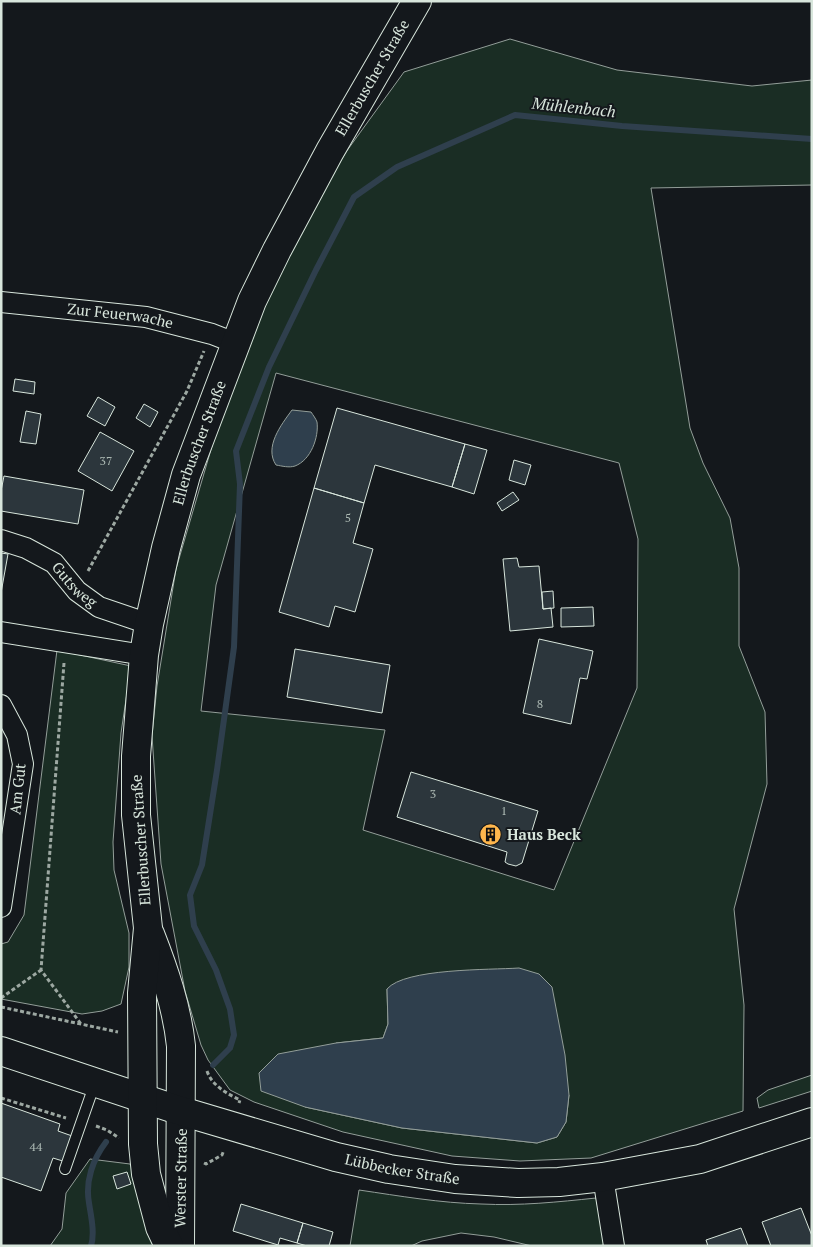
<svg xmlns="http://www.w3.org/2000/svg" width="813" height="1247" font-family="'PT Serif',serif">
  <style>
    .green { fill: #1a2d24; stroke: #939e99; fill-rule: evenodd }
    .water { fill: #2f3f4d; stroke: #939e99 }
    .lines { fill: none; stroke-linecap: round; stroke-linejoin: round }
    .stream { stroke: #2f3f4d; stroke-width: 6 }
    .building { fill: #2c363c; stroke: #d8e6dc }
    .service-casing { stroke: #d8e6dc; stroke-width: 12 }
    .minor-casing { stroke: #d8e6dc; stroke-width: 22 }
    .secondary-casing { stroke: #d8e6dc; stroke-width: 30 }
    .path { stroke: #9da8a2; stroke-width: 3; stroke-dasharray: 4 2.5; stroke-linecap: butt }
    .service { stroke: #14181c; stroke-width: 10 }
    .minor { stroke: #14181c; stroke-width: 20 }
    .secondary { stroke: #14181c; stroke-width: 28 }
    .labels { text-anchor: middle; stroke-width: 4; stroke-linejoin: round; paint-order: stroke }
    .number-label { font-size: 12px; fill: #adbab4 }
    .street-label { font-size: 15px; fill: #d8e6dc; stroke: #14181c }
    .poi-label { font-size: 15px; font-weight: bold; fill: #d8e6dc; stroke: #14181c; text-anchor: start }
    .water-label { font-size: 16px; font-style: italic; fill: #d8e6dc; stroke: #14181c }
  </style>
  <rect width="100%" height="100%" fill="#14181c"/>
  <!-- green -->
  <path class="green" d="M510,39L617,70L752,86L812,80V185L651,188L690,428L703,463L730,518L739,568V646L765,712L767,784L734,909L744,1005L743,1111L591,1158L520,1161L452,1156L343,1132L254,1102L230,1090L208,1060L201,1045L185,991L161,864L152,736L157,686L176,569L217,429L254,327L286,253L346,152L404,72ZM276,373L619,463L638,539L637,688L554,890L363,830L385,730L201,711L216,585ZM387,989L569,1095L566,1122L557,1137L537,1143L402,1128L305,1107L336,1043L383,1038L388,1024Z
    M57,650L131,666L121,733L113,842L114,870L129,933V967L121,1004L102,1011L82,1014L1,999V944L8,942L24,915Z
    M812,1075V1091L759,1108L757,1098L768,1090Z
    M90,1159L130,1164L139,1181L154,1246H50L62,1229L66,1193Z
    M359,1190C400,1196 440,1203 481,1204C520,1206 558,1202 596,1198L605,1244L600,1246H532L494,1237L461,1233L422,1241L411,1246H350Z"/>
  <!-- water -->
  <path class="water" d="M292,410L311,412C313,415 316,419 317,422C319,437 311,460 295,466C289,468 282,466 276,465C264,447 281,425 292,410Z
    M519,968L539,974L552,987L565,1055L569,1095L566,1122L557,1137L537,1143L402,1128L305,1107L261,1091L259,1073L278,1054L336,1043L383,1038L388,1024L387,989C405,968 490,970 519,968Z"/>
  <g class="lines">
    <!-- stream -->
    <path class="stream" d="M213,1065L230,1048L234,1035L230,1009L216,970L194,926L190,895L202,865L217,770L234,647L240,484L236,451L269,367L316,270L354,197L397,167L515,115L622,126L812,139
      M91,1246C95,1233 91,1216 89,1203C85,1181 93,1159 106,1142"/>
  </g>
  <!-- building -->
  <path class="building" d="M15,379L35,382L34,394L13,391Z
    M98,397L115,407L105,426L87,416Z
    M144,404L158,412L150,427L136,418Z
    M337,408L465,444L452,487L375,465L364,503L314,488Z
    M26,411L41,414L36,444L20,442Z
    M100,432L134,451L112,491L78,471Z
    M465,444L487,450L474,494L452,487Z
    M514,460L531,465L525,485L509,480Z
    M4,476L84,490L78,524L1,511V491Z
    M314,488L364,503L353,543L373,549L355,612L335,606L329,627L279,612Z
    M513,492L519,500L502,511L497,503Z
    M1,553L8,554L1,593Z
    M517,558L519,567L539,566L543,609L551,608L553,627L510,631L503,559Z
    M553,591L554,608L543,609L542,592Z
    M593,607L594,626L561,627V608Z
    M539,639L593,651L587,679L580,678L571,724L523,713Z
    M295,649L390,665L382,713L287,697Z
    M411,772L538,811L522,863L516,866L508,864L505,862L507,852L397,817Z
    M1,1103L60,1124L58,1131L75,1137L66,1162L53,1158L41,1191L1,1177Z
    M127,1172L131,1184L117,1189L113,1176Z
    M241,1204L303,1223L297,1243L280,1238L278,1245L233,1231Z
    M801,1208L812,1236V1246H771L762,1222Z
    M303,1223L333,1232L329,1246H307L297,1243Z
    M741,1228L748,1246H708L706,1240Z"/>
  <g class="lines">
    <defs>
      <path id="service" d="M65,1169L95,1083"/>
      <g id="minor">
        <path id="s1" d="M1,302L146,317L212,334L235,343"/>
        <path id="s2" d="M1,540L26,548L54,563L77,591L99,607L149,624"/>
        <path d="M1,632L144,655"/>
        <path d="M1,705L17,735L23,764L1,907"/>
        <path d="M603,1177L614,1246"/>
      </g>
      <g id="secondary">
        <path d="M150,934C164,970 177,1007 181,1046L180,1246"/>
        <path id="s3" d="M1,1051L181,1111L336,1157L389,1169L455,1179L518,1183L559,1182L603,1177L700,1159L812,1122"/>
        <path id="s4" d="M169,1246L160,1227L146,1174L143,1144L142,993L148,928L136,815V756L144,655L149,624L166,548L186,475L252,301L277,250L330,151L417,1"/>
      </g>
    </defs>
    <!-- service casing -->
    <use href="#service" class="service-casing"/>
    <!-- minor casing -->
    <use href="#minor" class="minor-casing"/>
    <!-- secondary casing -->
    <use href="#secondary" class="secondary-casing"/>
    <!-- path -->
    <path class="path" d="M88,571L187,391L204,351
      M64,663L41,970L81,1024
      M1,998L41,970
      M1,1007L118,1032
      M207,1071C212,1086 228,1094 240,1100L239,1103
      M1,1098L66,1118
      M96,1126L107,1130L119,1138
      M204,1163L206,1164L222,1155L224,1150"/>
    <!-- service -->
    <use href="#service" class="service"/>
    <!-- minor -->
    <use href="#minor" class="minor"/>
    <!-- secondary -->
    <use href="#secondary" class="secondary"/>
  </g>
  <!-- icons -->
  <defs>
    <symbol id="building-disc" viewBox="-11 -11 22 22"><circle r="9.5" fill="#ffb74d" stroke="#14181c"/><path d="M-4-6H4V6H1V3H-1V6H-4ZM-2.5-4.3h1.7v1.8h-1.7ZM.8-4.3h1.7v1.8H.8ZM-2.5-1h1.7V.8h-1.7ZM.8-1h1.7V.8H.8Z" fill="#111"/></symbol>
  </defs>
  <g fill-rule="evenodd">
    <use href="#building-disc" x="478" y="822" width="25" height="25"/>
  </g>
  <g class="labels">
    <!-- number labels -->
    <g class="number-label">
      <text x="106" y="465">37</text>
      <text x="348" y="522">5</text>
      <text x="540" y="708">8</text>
      <text x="433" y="798">3</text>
      <text x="504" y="815">1</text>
      <text x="36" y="1151">44</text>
    </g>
    <!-- street labels -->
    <g class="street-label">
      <text dy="5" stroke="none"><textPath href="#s4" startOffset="1221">Ellerbuscher Straße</textPath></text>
      <text dy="5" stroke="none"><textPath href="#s1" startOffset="120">Zur Feuerwache</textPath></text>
      <text dy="5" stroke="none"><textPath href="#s4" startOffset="816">Ellerbuscher Straße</textPath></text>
      <text dy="5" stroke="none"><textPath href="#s2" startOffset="88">Gutsweg</textPath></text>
      <text transform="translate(18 789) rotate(-84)" y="5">Am Gut</text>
      <text transform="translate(141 840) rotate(-94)" y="5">Ellerbuscher Straße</text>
      <text dy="5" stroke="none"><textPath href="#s3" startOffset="419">Lübbecker Straße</textPath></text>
      <text transform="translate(181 1178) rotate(-89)" y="5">Werster Straße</text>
    </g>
    <!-- poi labels -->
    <g class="poi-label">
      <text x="507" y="840">Haus Beck</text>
    </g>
    <!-- water labels -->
    <g class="water-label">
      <text transform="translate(574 107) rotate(6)" y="6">Mühlenbach</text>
    </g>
  </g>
  <!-- border -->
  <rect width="813" height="1247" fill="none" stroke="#d8e6dc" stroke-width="5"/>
</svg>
